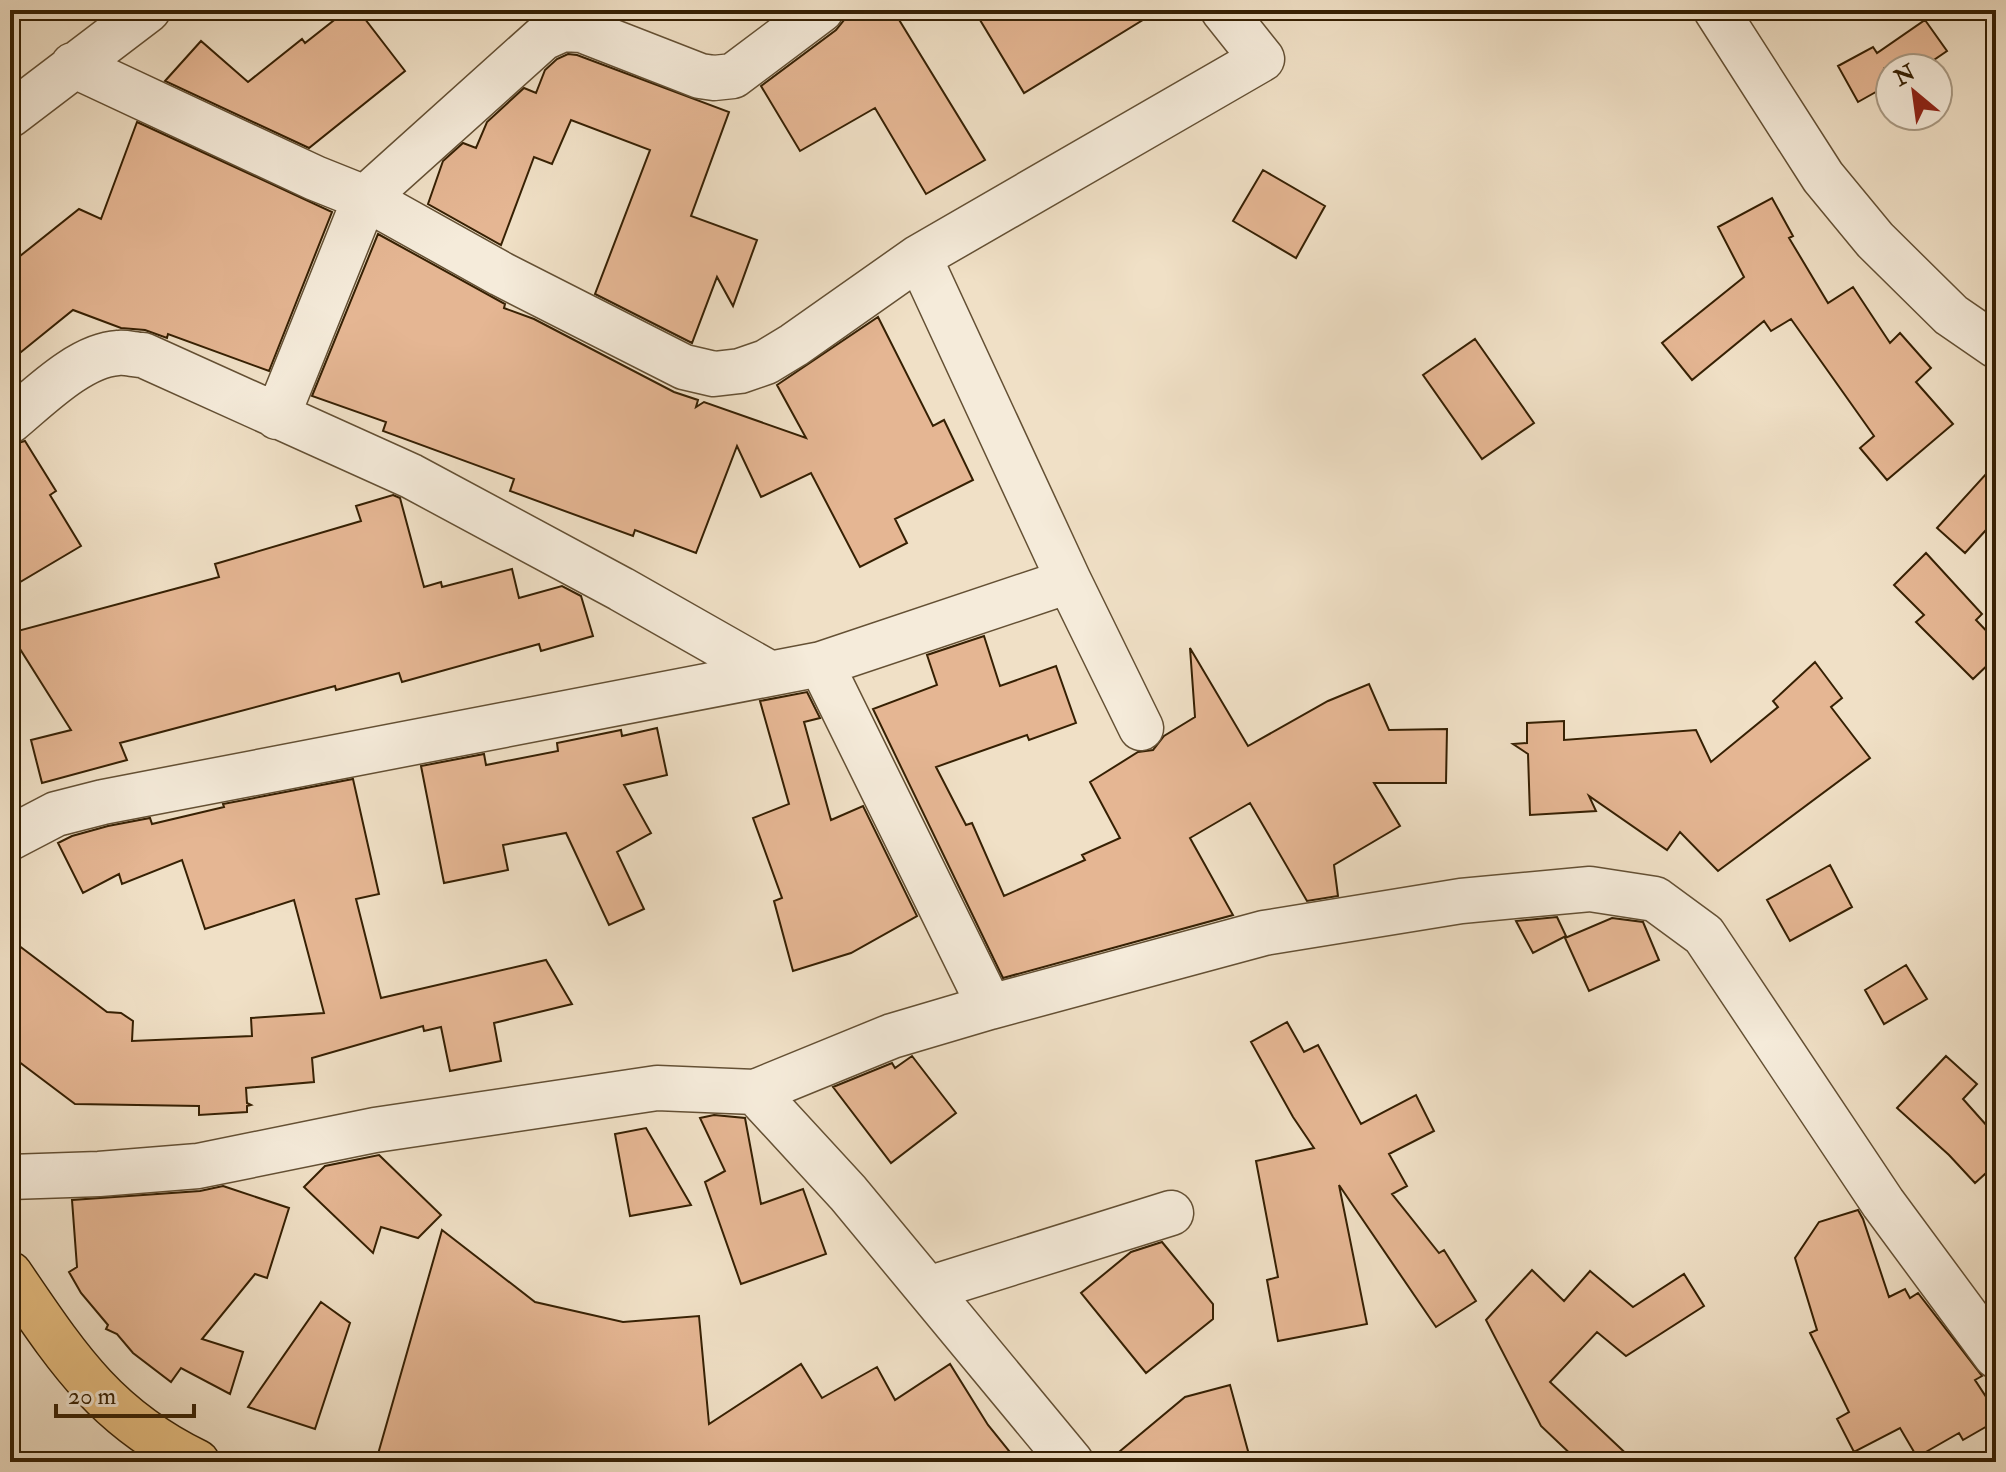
<svg xmlns="http://www.w3.org/2000/svg" width="2006" height="1472" font-family="'IM FELL Double Pica',serif">
  <style>
    .building { fill: #e5b693; stroke: #362003; stroke-width: 2 }
    .lines { fill: none; stroke-linecap: round; stroke-linejoin: round }
    .minor-casing { stroke: #645034; stroke-width: 47 }
    .primary-casing { stroke: #362003; stroke-width: 47 }
    .minor { stroke: #f5ebda; stroke-width: 44 }
    .primary { stroke: #e8c083; stroke-width: 44 }
  </style>
  <rect width="100%" height="100%" fill="#f0e0c6"/>
  <filter id="stains"><feTurbulence type="fractalNoise" baseFrequency=".0025" numOctaves="4"/><feColorMatrix values="0 0 0 0 .2 0 0 0 0 .09 0 0 0 0 .02 0 0 0 .5 -.17"/></filter>
  <radialGradient id="worn" r=".72"><stop offset=".6" stop-color="#630" stop-opacity="0"/><stop offset="1" stop-color="#630" stop-opacity=".3"/></radialGradient>
  <!-- building -->
  <path class="building" d="M347,10H358L405,71L309,148L165,81L201,41L248,82L302,39L305,43Z
    M846,10H893L985,160L926,194L875,108L800,151L761,86L836,30L844,20Z
    M974,10H1159L1024,93Z
    M1925,20L1947,51L1922,68H1885L1890,77V84L1858,102L1838,66L1873,47L1877,53Z
    M568,54L577,55L729,112L691,216L757,240L733,306L717,277L692,343L595,294L650,150L571,120L552,164L534,157L501,245L428,204L443,161L463,143L476,148L487,122L524,88L536,93L545,70L557,59Z
    M137,122L332,212L269,371L168,334L167,338L145,330L121,328L73,310L10,361V264L79,209L101,219Z
    M1263,170L1325,206L1296,258L1233,221Z
    M1772,198L1793,236L1789,238L1828,303L1853,287L1890,343L1900,333L1931,368L1916,382L1953,424L1887,480L1860,448L1874,436L1791,319L1771,331L1764,321L1692,380L1662,343L1744,277L1718,227Z
    M378,234L505,304L504,308L534,319L674,392L698,400L696,407L704,402L806,438L777,385L878,317L933,426L944,420L973,480L895,519L907,543L860,567L811,473L761,497L737,446L696,553L635,530L633,536L510,491L514,479L383,431L386,422L312,396Z
    M1475,339L1534,423L1482,459L1423,375Z
    M25,441L56,491L50,495L81,546L10,588V445Z
    M1996,463V519L1965,553L1937,528Z
    M393,495L400,498L424,587L441,582L442,587L512,569L519,598L562,586L581,596L593,636L541,651L539,644L402,682L399,673L336,690L335,686L199,722L120,743L127,760L42,783L31,740L71,730L10,633L219,577L215,564L361,521L356,506Z
    M1926,553L1982,614L1976,620L1996,641V657L1973,679L1916,622L1924,615L1894,585Z
    M984,636L1000,686L1056,666L1076,723L1029,740L1027,735L936,767L966,825L972,823L1004,896L1085,860L1082,855L1120,838L1090,782L1138,752L1153,750L1164,736L1195,717L1190,648L1248,746L1328,701L1369,684L1389,730L1447,729L1446,783H1374L1400,826L1334,865L1338,896L1307,901L1250,803L1190,838L1233,915L1003,978L873,709L937,685L927,655Z
    M1815,662L1842,698L1831,707L1870,758L1718,871L1680,832L1667,850L1589,796L1596,811L1530,815L1528,754L1513,744L1527,743V723L1564,721V740L1696,730L1711,762L1778,707L1773,701Z
    M807,692L820,718L804,722L831,820L863,806L917,916L851,953L793,971L774,901L782,898L753,818L789,804L760,701Z
    M657,728L667,775L624,785L651,833L617,852L644,909L609,925L566,833L503,845L508,870L444,883L421,766L484,754L486,765L558,751L557,743L621,730L622,736Z
    M353,779L379,894L356,899L381,998L546,960L572,1004L494,1023L501,1061L450,1071L441,1027L424,1031L423,1026L312,1058L314,1082L246,1088L247,1103L251,1105L247,1106V1112L199,1115V1106L75,1104L10,1055V939L107,1012L121,1013L133,1021L132,1041L252,1036L251,1018L324,1013L294,900L205,929L182,860L122,884L119,874L83,893L58,843L72,836L108,826L150,818L152,824L224,807L223,804Z
    M1830,865L1852,907L1790,941L1767,900Z
    M1557,917L1566,936L1533,953L1516,921Z
    M1612,918L1643,922L1659,960L1589,991L1565,938Z
    M1906,965L1927,999L1884,1024L1865,990Z
    M1287,1022L1304,1052L1318,1045L1361,1124L1416,1095L1434,1131L1389,1154L1407,1186L1392,1194L1439,1253L1444,1250L1476,1301L1436,1327L1339,1185L1367,1324L1278,1341L1267,1280L1278,1277L1256,1161L1314,1148L1293,1117L1251,1042Z
    M912,1056L956,1113L891,1163L833,1087L892,1063L895,1068Z
    M1946,1056L1977,1084L1963,1099L1996,1136V1164L1975,1183L1949,1155L1897,1108Z
    M714,1115L745,1118L761,1204L803,1189L826,1254L741,1284L705,1182L725,1171L700,1118Z
    M646,1128L691,1205L630,1216L615,1134Z
    M379,1155L441,1215L418,1238L381,1227L373,1253L304,1187L325,1166Z
    M223,1186L289,1208L267,1278L255,1274L202,1339L243,1352L230,1394L181,1368L171,1382L133,1353L117,1334L106,1329L108,1325L81,1293L69,1272L77,1267L72,1200L200,1191Z
    M1858,1210L1863,1219L1889,1297L1905,1289L1910,1298L1918,1293L1982,1376L1975,1380L1996,1412V1421L1963,1440L1959,1433L1917,1457L1900,1428L1854,1452L1837,1419L1849,1412L1810,1333L1817,1330L1795,1258L1819,1222Z
    M442,1230L535,1302L623,1322L699,1316L709,1424L801,1364L822,1398L877,1367L895,1400L950,1364L988,1425L1018,1462H409L378,1454Z
    M1162,1242L1213,1304V1319L1146,1373L1081,1293L1131,1252Z
    M1532,1270L1564,1301L1590,1271L1633,1307L1684,1274L1704,1306L1626,1356L1597,1332L1550,1382L1635,1462H1579L1541,1426L1486,1320Z
    M321,1302L350,1323L315,1429L248,1407Z
    M1230,1385L1251,1462H1107L1185,1397Z"/>
  <g class="lines">
    <defs>
      <path id="minor" d="M1716,10L1823,177L1875,240L1951,315L1996,346
        M73,65L315,178L365,198L501,274L684,367L714,374L740,371L766,362L794,345L919,257L1262,59L1223,10
        M10,115L148,10
        M277,417L365,198L543,38L563,29L582,30L700,76L714,78L733,76L821,10
        M10,421C38,398 80,355 118,353C126,352 135,355 143,355L411,476L621,589L769,673
        M1069,581L1141,728
        M821,664L990,1007
        M10,838L56,814L103,802L821,664L1069,581L919,257
        M755,1092L848,1193L1071,1462
        M10,1177L99,1174L198,1166L375,1130L657,1088L755,1092L892,1036L990,1007L1264,933L1461,901L1590,889L1655,899L1704,935L1883,1203L1996,1356
        M928,1289L1171,1213"/>
      <path id="primary" d="M10,1274C66,1356 104,1417 197,1462"/>
    </defs>
    <!-- minor casing -->
    <use href="#minor" class="minor-casing"/>
    <!-- primary casing -->
    <use href="#primary" class="primary-casing"/>
    <!-- minor -->
    <use href="#minor" class="minor"/>
    <!-- primary -->
    <use href="#primary" class="primary"/>
  </g>
  <!-- margin -->
  <rect width="2006" height="1472" fill="none" stroke="#f0e0c6" stroke-width="40"/>
  <rect x="12" y="12" width="1982" height="1448" fill="none" stroke="#362003" stroke-width="4"/>
  <rect x="20" y="20" width="1966" height="1432" fill="none" stroke="#362003" stroke-width="2"/>
  <!-- north arrow -->
  <g transform="translate(1914 92) rotate(331)"><circle r="38" fill="#f5ebda" stroke="#a99a84" stroke-width="2"/>
  <path d="M0-6L14 30L0 20L-14 30Z" fill="#8f2418"/>
  <text y="-12" font-size="22" font-weight="bold" text-anchor="middle" fill="#362003">N</text>
  </g>
  <!-- scale -->
  <path d="M56 1404v12h138v-12" fill="none" stroke="#362003" stroke-width="4"/>
  <text x="68" y="1404" font-size="24" fill="#362003" stroke="#f5ebda" stroke-width="6" paint-order="stroke">20 m</text>
  <rect width="100%" height="100%" filter="url(#stains)"/>
  <rect width="100%" height="100%" fill="url(#worn)"/>
</svg>
